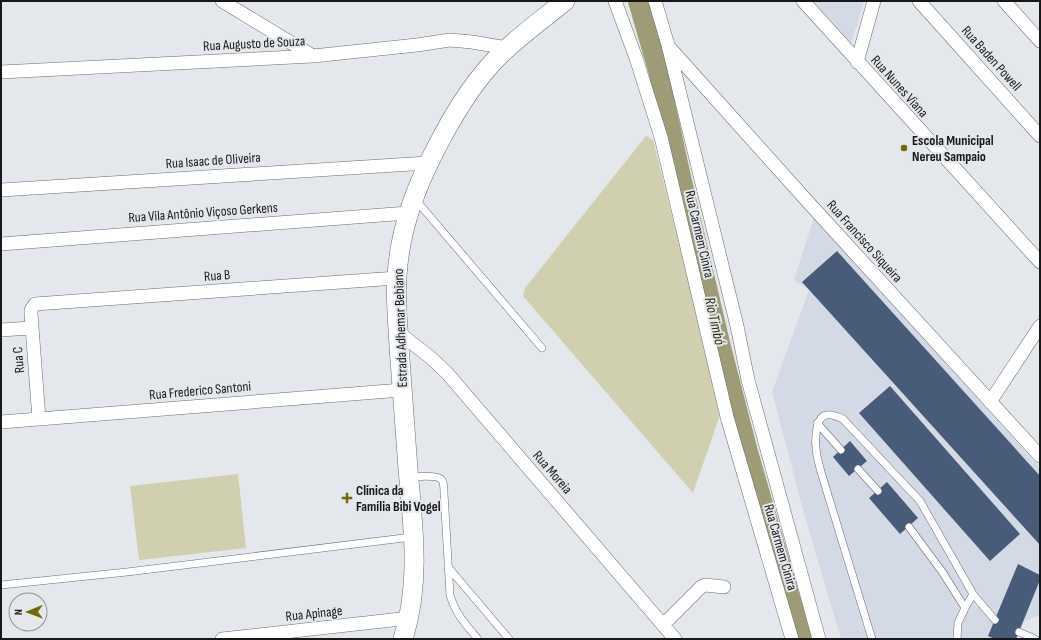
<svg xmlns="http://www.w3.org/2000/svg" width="1041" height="640" font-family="'Sofia Sans Condensed',sans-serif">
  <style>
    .built { fill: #d3dae5 }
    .green { fill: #d0d0b0 }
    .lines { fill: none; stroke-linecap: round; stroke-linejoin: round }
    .river { stroke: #9d9c76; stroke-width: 20 }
    .building { fill: #485c79 }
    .service-casing { stroke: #6a6d71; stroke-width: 8 }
    .minor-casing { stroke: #6a6d71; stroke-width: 14 }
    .secondary-casing { stroke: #6a6d71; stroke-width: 20 }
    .service { stroke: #fff; stroke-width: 7 }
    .minor { stroke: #fff; stroke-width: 13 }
    .secondary { stroke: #fff; stroke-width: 19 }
    .poi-dot { fill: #6f6b07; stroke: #e4e7ec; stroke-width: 1.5 }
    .labels { text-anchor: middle; stroke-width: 4; stroke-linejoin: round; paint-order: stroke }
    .street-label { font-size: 14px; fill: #161718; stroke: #e4e7ec }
    .poi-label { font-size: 14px; font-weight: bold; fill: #161718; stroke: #e4e7ec; text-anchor: start }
    .water-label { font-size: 15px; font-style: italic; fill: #2e2d0c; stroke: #e4e7ec }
  </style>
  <rect width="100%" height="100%" fill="#e4e7ec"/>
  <!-- built -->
  <path class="built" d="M813,1H864L851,44Z
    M814,217L1040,468V615L1024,622L1016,639H841L805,517L772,392L809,290L794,280Z"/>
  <!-- green -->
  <path class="green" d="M646,136L653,140L721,412L693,493L523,296L525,288Z
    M238,474L246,548L139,560L130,486Z"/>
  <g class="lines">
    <!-- river -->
    <path class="river" d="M638,1L658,70L681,177L720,343L748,452L802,639"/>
  </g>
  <!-- building -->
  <path class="building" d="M837,251L1040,476V545L802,282Z
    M890,386L1020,534L990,561L859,413Z
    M850,441L867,461L849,476L833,457Z
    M887,482L918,518L900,534L869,498Z
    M1018,564L1040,575V580L1016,639H995L988,636Z"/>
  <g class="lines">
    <defs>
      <path id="service" d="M415,199L542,348
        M817,423L841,450
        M858,469L878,491
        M409,477C417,477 437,474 442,480C444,483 444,489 444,493L450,595C455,613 466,625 478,639
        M909,527L943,573L965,608
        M448,567L509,639
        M1,585L127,572L412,537
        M1019,632L1035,639
        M872,639L821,472C819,464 816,455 816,447C815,443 816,438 816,434C818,415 825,410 843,419L920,501L973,594L995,620
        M957,639L958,623L965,608L973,594"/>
      <path id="minor" d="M222,1L313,56
        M615,1L636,58L661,137L727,417L792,639
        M655,1L668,45L737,326L748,380L819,639
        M803,1L1040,262
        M919,1L1040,136
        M1004,1L1040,41
        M669,47L808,202L1040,456
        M857,62L874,1
        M1,72L313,56L417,45L450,40L472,42L507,48
        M1,190L428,163
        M1,244L408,213
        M1,330L31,328
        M399,333L430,357L447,373L675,639
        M990,402L1040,326
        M39,419L31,314V310L35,304L397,278
        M1,422L402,390
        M663,625L701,587L705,585L724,587
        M222,639L410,618"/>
      <path id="secondary" d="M403,639C421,583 413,526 408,469C405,428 402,387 399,346C398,323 395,299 397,276C400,226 418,181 442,137C457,109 473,83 495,60C516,38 542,20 565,1"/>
    </defs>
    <!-- service casing -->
    <use href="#service" class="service-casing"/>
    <!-- minor casing -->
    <use href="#minor" class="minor-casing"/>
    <!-- secondary casing -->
    <use href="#secondary" class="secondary-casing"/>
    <!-- service -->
    <use href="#service" class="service"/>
    <!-- minor -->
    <use href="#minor" class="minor"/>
    <!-- secondary -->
    <use href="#secondary" class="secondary"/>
  </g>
  <!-- markers -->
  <g class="poi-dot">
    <circle cx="904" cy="148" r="4"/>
    <path d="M345 492h4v4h4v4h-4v4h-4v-4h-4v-4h4z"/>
  </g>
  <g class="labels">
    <!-- street labels -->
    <g class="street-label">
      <text transform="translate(254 43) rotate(-3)" y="5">Rua Augusto de Souza</text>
      <text transform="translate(992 58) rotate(48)" y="5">Rua Baden Powell</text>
      <text transform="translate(900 86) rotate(48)" y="5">Rua Nunes Viana</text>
      <text transform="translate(213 160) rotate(-4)" y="5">Rua Isaac de Oliveira</text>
      <text transform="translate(203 212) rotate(-4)" y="5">Rua Vila Antônio Viçoso Gerkens</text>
      <text transform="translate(700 234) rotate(77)" y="5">Rua Carmem Cinira</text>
      <text transform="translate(865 241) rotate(48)" y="5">Rua Francisco Siqueira</text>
      <text transform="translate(217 275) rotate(-4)" y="5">Rua B</text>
      <text transform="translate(400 328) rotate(-92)" y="5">Estrada Adhemar Bebiano</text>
      <text transform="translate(18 360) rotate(-95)" y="5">Rua C</text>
      <text transform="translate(200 390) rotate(-5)" y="5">Rua Frederico Santoni</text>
      <text transform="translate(553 472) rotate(49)" y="5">Rua Moreia</text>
      <text transform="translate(781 547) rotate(74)" y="5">Rua Carmem Cinira</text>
      <text transform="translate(314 613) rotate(-6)" y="5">Rua Apinage</text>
    </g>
    <!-- poi labels -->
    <g class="poi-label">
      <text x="912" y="145">Escola Municipal<tspan x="912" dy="16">Nereu Sampaio</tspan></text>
      <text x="356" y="495">Clínica da<tspan x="356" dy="16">Família Bibi Vogel</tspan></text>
    </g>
    <!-- water labels -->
    <g class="water-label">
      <text transform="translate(715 321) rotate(77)" y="5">Rio Timbó</text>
    </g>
  </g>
  <!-- border -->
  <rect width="1041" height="640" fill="none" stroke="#161718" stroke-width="4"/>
  <!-- north arrow -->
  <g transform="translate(28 612) rotate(269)"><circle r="19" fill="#e4e7ec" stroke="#929497"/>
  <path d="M0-3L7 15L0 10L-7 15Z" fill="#6f6b07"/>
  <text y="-6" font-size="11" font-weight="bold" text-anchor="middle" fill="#161718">N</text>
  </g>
</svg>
